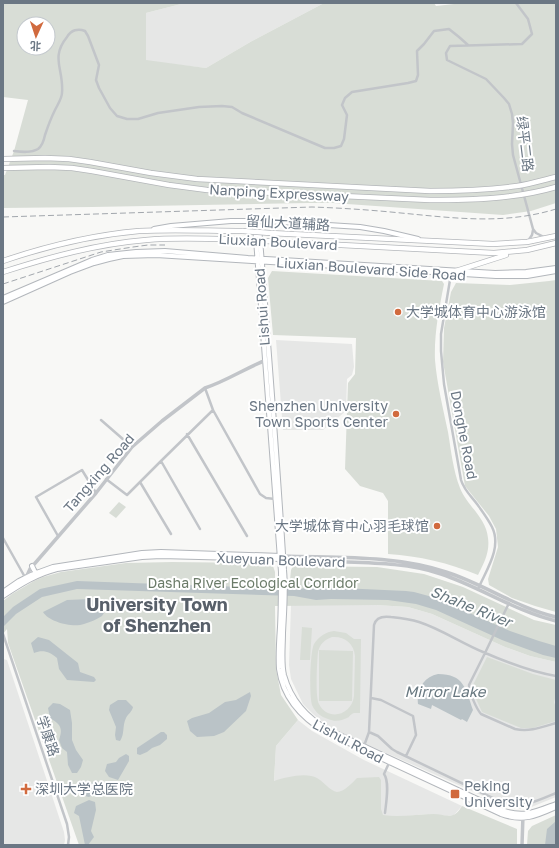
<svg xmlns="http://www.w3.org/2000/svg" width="559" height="848" font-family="'Golos Text','Noto Sans SC',sans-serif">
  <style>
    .built { fill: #e6e7e6 }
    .green { fill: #d8ddd6; fill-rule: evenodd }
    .water { fill: #bac3c7 }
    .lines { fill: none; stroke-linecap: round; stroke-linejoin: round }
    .secondary-casing { stroke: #b3b7bc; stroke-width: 6 }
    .primary-casing { stroke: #b4b7bb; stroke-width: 6 }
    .minor { stroke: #c2c5c9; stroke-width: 2.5 }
    .tertiary { stroke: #c2c5c9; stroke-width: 3.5 }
    .secondary { stroke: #fff; stroke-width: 4 }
    .primary { stroke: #fff; stroke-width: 4.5 }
    .rail { stroke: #a2a7ad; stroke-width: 1; stroke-dasharray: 6 3; stroke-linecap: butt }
    .primary-bridge-casing { stroke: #b4b7bb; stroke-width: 6; stroke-linecap: butt }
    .trunk-bridge-casing { stroke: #b4b7ba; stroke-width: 6; stroke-linecap: butt }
    .primary-bridge { stroke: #fff; stroke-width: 4.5 }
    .trunk-bridge { stroke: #fff; stroke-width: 4.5 }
    .poi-dot { fill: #d16a3e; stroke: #fff; stroke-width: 1.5 }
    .labels { text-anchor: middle; stroke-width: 4; stroke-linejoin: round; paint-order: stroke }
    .street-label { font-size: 14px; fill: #6b7784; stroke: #fff }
    .poi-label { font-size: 14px; fill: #6b7784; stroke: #fff; text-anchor: start }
    .park-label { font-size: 14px; fill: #6b7b69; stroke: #fff }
    .water-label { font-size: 15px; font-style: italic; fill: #67777f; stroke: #fff }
    .district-label { font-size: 18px; font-weight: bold; fill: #58606a; stroke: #fff }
  </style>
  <rect width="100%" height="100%" fill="#f8f8f6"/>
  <!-- built -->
  <path class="built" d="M185,3H324L252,41L206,68L146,61V13Z
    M276,340L352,344L354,367L352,375L347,379L346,411L323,430H283Z
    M291,605H376L408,607L432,614L505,647L530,656L556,662V797L529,808L519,809L510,808L337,731L325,724L313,714L303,704L291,679L289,665Z
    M3,659L7,660L64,832L65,840L64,845H3Z
    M298,720L312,731L364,760L462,806L454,815L447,816L425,814L408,816H388L375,815L274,782L276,746Z"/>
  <!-- green -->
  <path class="green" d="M3,3H185L146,13V60L206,68L252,41L324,3H434L436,6L463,3H556V203L531,211L503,215L333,203H308L92,207L3,208V175H5L14,151L28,100L3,97ZM24,24H48V48H24Z
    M272,271L442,281L444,284C439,309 434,334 435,360C437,384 443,408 448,432C451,450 453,470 460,488C467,506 486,517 488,538C490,552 484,563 478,575C449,563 419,556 388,554V501L383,493L360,486L345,469L348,383L355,374L356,338L273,335L268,278Z
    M556,280V612L535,606L512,598L489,585L488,579L498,547L496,529L489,516L465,486L443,362L444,328L451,292L456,283L510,285L549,281Z
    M119,502L126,507L116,518L109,513Z
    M172,562L264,563L273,566L275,572V581L290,580L291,570L293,566L377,567L424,574L463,587L534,620L556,625V662L530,656L505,647L432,614L408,607L376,605L275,606L276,669L281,695L298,720L276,746L274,781C285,777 307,772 317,778C323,781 330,791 337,792C344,792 353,782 357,778L379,777L381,780V809L383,815C400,818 417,814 434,814C440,814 448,817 453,815C457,814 460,809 462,806L517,829V845H79L8,643L7,629L3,634V601L12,594L34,581L43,577L61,572L126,563Z
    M302,627L312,628L310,660H300Z
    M334,631L346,633L354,639H361L360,713C358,713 356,713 354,713C353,713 349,716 349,717C342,721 335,722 328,719C321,717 315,712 312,705C309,696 310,652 314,644C319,636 326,632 334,631ZM332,637C344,636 354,643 355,656L354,696C352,715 328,722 319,704C315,697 317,662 318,652C320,644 324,640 332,637Z
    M319,650L353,651L352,701H319Z
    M487,657L533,674L556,680V695L554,702L556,708V721L533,728H521L482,712L472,690L473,685Z
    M556,815V845H527L528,831L532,826Z"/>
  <!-- water -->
  <path class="water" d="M77,581L296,589L319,587L406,591L414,592L436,598L447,603L510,631L539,641L556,646V658L543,655L502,640L436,610L416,604L388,600L331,599L316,600L294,596L77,589L42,597L16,614L3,627V617L13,607L40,589Z
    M90,599L105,603L106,610L102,616C97,619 91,622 84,624C73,628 49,622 43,612L67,600Z
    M38,637L49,640L78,663L80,672L94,677L96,680L94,682L67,680L59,669L57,658C50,652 43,649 34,653L31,643Z
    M438,674C464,674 466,689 473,710L467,722L462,719L461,720L432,705L431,709L418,704C416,689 424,677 438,674Z
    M250,692L251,696L246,711L224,732L214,736L197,737L190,731L187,721L192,718L209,713L225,702L236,700Z
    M118,700H126L133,707C132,712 128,714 126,718C122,726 125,734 120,741L116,740L115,735L116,727L109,710L110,705Z
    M53,703L60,704L70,710L72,723V740L76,750L83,760L81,767L77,773H72L68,765L67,752L62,748L59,740C63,728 61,725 50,718L48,708Z
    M161,732H164L167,735V739L160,745L152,748L147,752L140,755L137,754V748Z
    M126,754L129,756V761L118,780L109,777L105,771L107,764L116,762L119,758Z
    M95,781L99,782L102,784V789L89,797L81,795L82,789Z
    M89,800L95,802L96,810L91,831L94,837L88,845H85L79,816L74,813L76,806Z
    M556,821V845H545L547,829Z"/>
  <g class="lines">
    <defs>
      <path id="secondary" d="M255,221V226L281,572C281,590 281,608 280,627C279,641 278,655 279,669C283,698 303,719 327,733L501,814C523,822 536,816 556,807
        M256,221L259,226C268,340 277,455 284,570C286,591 284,612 283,633C283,647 281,662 284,675C291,700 307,718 329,730L501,810C524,818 535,812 556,804
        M154,229L171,226L231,221H265L360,227L384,231L418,239
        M3,298L92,260L108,255L136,252L165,251L248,258L495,273L526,272L556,268
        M3,302L70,272L94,263L109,259L123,256L156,255L496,276H527L556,271
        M32,566L34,570L36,573
        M3,592L19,581L31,575L53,567L142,553L161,552L281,556
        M3,596C21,584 37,574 57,569L142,557L161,556L281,559"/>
      <path id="primary" d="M270,233L493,244L527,242L556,236
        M265,241L494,253L527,250L556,243
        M3,261C47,246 93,235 139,231C174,229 208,231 243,231
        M3,272C50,257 97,244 146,240C180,237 214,239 247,240
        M451,274L456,271L506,255"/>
    </defs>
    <!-- secondary casing -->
    <use href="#secondary" class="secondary-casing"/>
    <!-- primary casing -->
    <use href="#primary" class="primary-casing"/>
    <!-- minor -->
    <path class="minor" d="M516,3L528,19L532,34L522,44L450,46L446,53L447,60L486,79L504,98L509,104L512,114L513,123L512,144L513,155L533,229L536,233L544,237
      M14,151C22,152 31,153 38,149C42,146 44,140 45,135C48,126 51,118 55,110C58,104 62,98 62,93C64,69 50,58 67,37C71,30 78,28 85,31L88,36L99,65L96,80L99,88L110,108L117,116L127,119H138L158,113L199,107L222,106L232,107L242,113L325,148H334L341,146L344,139L347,115L342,105L345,98L352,92L408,83L416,81L418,75L417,51L424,44L434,31L449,29L459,37L468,45
      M528,241L532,235L533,230
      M451,274L441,334V351L444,384L461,480C464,490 471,496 477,504C482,511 488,519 492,527C502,547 487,569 479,587
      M205,388L213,410L260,494L266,498L275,499
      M101,420L132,447
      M187,434L247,536
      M161,461L200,529
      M106,479L127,495L161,461L213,410
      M140,482L171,534
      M58,536L36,497L82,470L96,493
      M3,538L26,579
      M509,603L485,653L469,685C470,694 476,708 481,714L515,729C530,732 542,727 556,723
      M3,634L67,824L69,837L68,845
      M371,698L381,700L413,716L416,735L406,756
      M369,732L378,736L392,749L397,752L503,803C524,808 537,801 556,793
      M364,746L369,732L374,625C376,617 384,616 391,617C401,618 410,619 419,622C441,629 461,643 483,652C506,662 531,672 556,676
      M385,813C386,803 390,782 384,774L389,763"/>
    <!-- tertiary -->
    <path class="tertiary" d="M283,556C338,558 394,555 446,572C484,584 517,608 556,617
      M284,559C305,560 326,561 347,562C379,563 411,564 441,574C480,587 515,611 556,621
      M25,580L30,569L96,493L132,447L162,421L205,388C227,381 247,367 269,359
      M522,845L523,815"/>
    <!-- secondary -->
    <use href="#secondary" class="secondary"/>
    <!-- primary -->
    <use href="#primary" class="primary"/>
    <!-- rail -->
    <path class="rail" d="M3,217L312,207C342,208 371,210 401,213C454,218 504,225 556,209
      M3,284L101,252L133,247L148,245H165"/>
    <defs>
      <path id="primary-bridge" d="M243,231L270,233
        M247,240L265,241"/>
      <path id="trunk-bridge" d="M3,159L45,158L69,159L90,162L151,173L197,179L430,191C459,191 488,190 517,186C530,184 543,180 556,177
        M3,168L49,167L72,168L92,171L169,185L207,190L430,200C472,200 515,199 556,187"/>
    </defs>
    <!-- primary-bridge casing -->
    <use href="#primary-bridge" class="primary-bridge-casing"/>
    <!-- trunk-bridge casing -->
    <use href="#trunk-bridge" class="trunk-bridge-casing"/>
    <!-- primary-bridge -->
    <use href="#primary-bridge" class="primary-bridge"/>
    <!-- trunk-bridge -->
    <use href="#trunk-bridge" class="trunk-bridge"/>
  </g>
  <!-- markers -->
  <g class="poi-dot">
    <circle cx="398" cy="312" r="4"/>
    <circle cx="396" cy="414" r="4"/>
    <circle cx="437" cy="526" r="4"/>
    <path d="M24 783h4v4h4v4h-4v4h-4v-4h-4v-4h4z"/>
    <rect x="450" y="789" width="10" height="10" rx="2"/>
  </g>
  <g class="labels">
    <!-- street labels -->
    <g class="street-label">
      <text transform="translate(525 144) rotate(83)" y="5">绿平二路</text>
      <text transform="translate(279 193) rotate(3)" y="5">Nanping Expressway</text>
      <text transform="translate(288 223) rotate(3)" y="5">留仙大道辅路</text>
      <text transform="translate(278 242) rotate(3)" y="5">Liuxian Boulevard</text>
      <text transform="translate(371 269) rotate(4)" y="5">Liuxian Boulevard Side Road</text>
      <text transform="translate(262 307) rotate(-94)" y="5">Lishui Road</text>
      <text transform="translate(464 435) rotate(79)" y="5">Donghe Road</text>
      <text transform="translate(99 473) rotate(-49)" y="5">Tangxing Road</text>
      <text transform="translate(281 560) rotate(2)" y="5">Xueyuan Boulevard</text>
      <text transform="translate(48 736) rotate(71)" y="5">学康路</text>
      <text transform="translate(348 741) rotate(28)" y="5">Lishui Road</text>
    </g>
    <!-- poi labels -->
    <g class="poi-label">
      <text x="406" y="317">大学城体育中心游泳馆</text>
      <text x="388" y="411" text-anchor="end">Shenzhen University<tspan x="388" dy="16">Town Sports Center</tspan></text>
      <text x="429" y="531" text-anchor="end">大学城体育中心羽毛球馆</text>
      <text x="464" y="791">Peking<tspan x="464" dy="16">University</tspan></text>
      <text x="35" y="794">深圳大学总医院</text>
    </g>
    <!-- park labels -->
    <g class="park-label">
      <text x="253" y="588">Dasha River Ecological Corridor</text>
    </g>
    <!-- water labels -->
    <g class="water-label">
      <text transform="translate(471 607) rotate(22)" y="5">Shahe River</text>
      <text x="445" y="697">Mirror Lake</text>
    </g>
    <!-- district labels -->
    <g class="district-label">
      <text x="157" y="611">University Town<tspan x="157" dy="21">of Shenzhen</tspan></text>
    </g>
  </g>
  <!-- border -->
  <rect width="559" height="848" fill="none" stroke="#6b7784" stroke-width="8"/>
  <!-- north arrow -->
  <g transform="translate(36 36) rotate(183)"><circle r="19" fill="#ffffff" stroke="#c4c9ce"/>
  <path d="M0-3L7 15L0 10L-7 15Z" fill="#d16a3e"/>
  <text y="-6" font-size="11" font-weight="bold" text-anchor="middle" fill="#6b7784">北</text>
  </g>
</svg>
